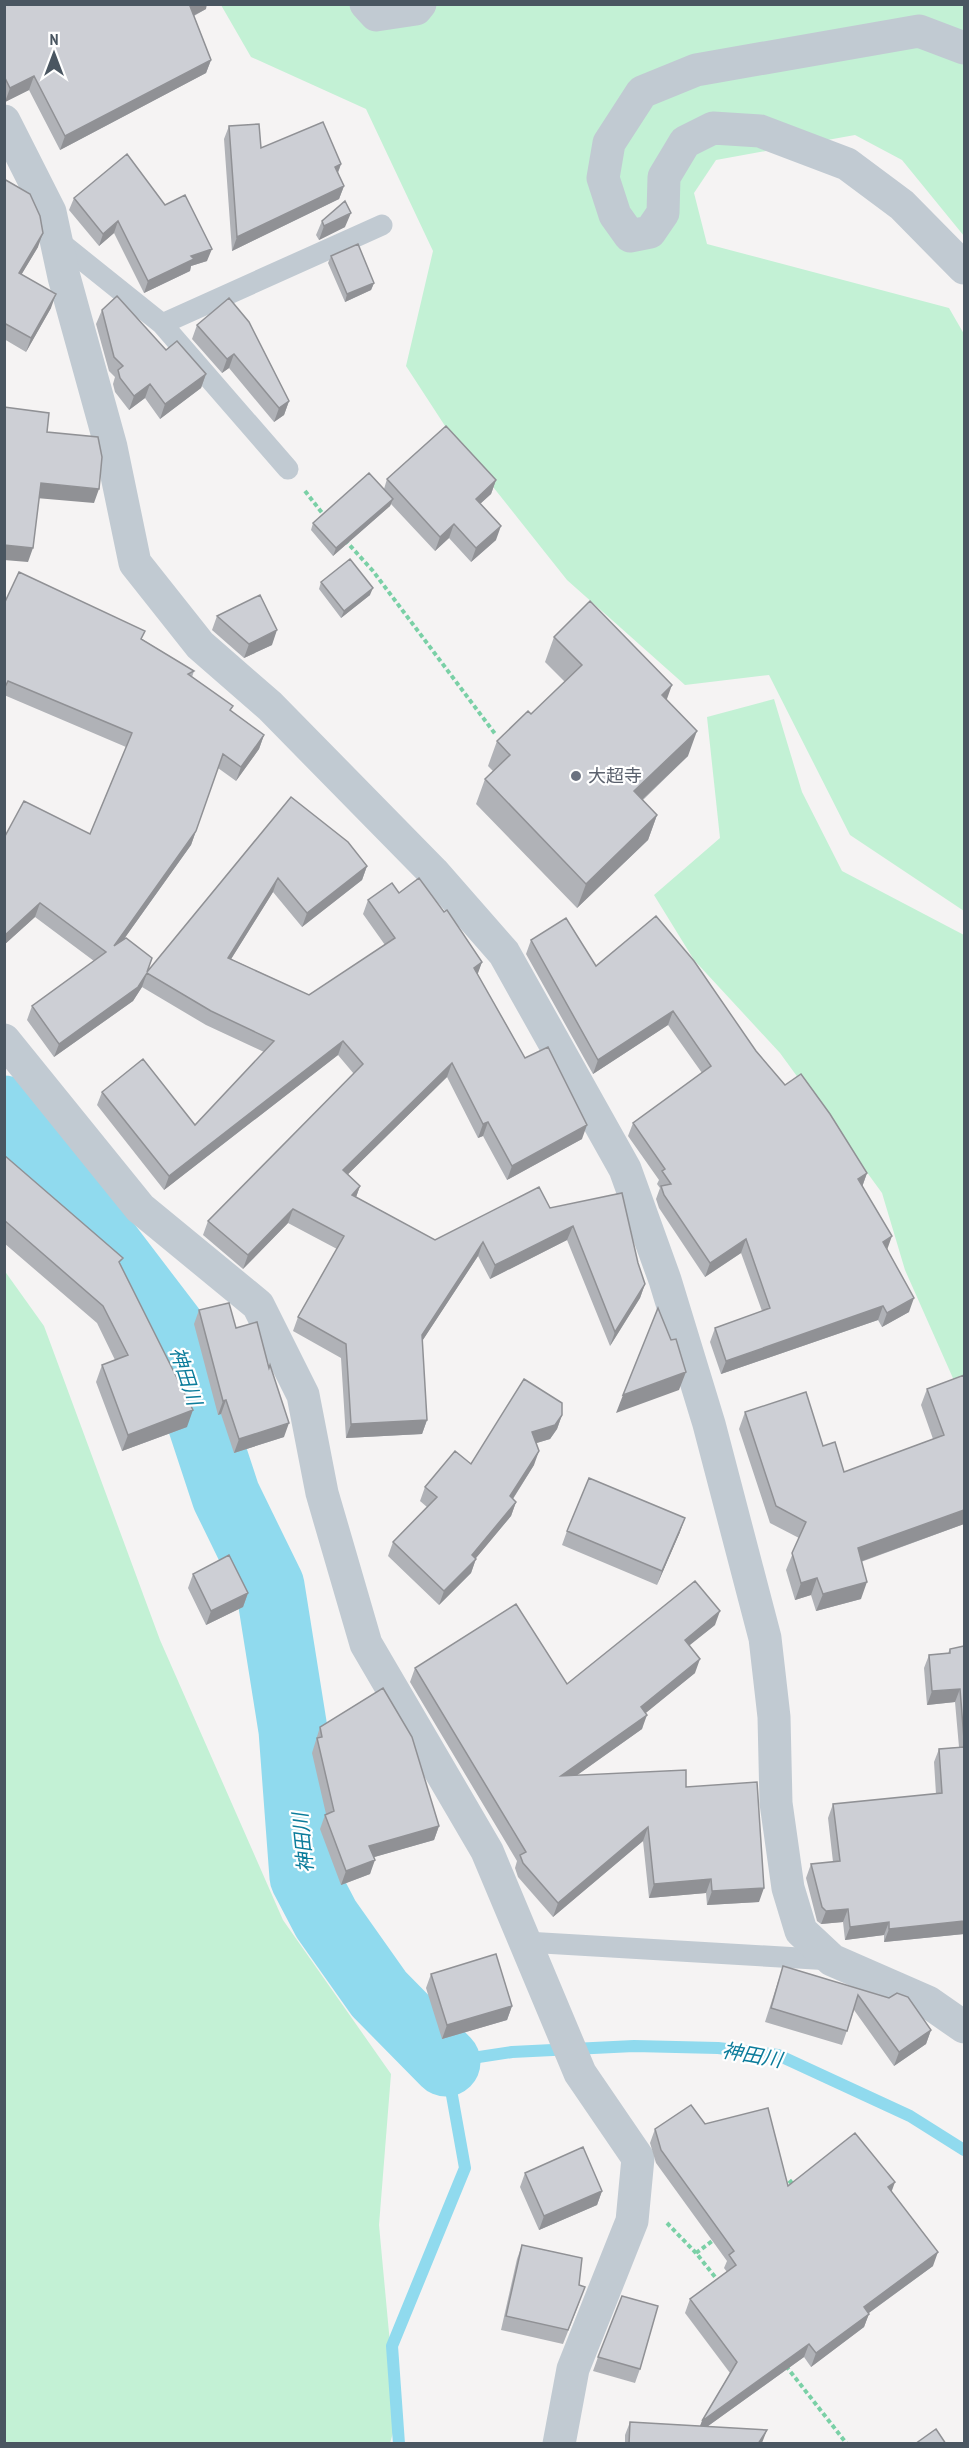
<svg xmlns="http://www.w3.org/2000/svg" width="969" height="2448" font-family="'PT Sans Narrow','Noto Sans JP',sans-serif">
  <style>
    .green { fill: #c3f1d5 }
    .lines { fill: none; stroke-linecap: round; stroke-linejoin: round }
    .stream { stroke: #90daee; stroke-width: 12 }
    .river { stroke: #90daee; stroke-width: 69 }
    .path { stroke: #7ad0a6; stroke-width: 4; stroke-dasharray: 4.5 3; stroke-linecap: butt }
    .service { stroke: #c1cad2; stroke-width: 21 }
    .minor { stroke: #c1cad2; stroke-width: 33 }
    .wall { fill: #b0b2b7 }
    .shaded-wall { fill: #909195 }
    .building { fill: #cdcfd5; stroke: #909195; stroke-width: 1.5 }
    .worship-dot { fill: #6b7280; stroke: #fff; stroke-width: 2 }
    .labels { text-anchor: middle; stroke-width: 4.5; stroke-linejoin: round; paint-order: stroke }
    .worship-label { font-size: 18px; fill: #5b616d; stroke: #fff; text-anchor: start }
    .water-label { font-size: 20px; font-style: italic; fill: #0c7c9b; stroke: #fff }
  </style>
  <rect width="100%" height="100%" fill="#f5f3f3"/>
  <!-- green -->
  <path class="green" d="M221,5H964V236L902,160L855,135L716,160L694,193L707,244L949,308L964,334V911L850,835L769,675L685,685L567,580L447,429L406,366L433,251L366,109L251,57Z
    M774,699L802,792L842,871L964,935V1403L905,1270L882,1193L780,1053L694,960L654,895L720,838L707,717Z
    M4,1270L44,1326L160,1640L283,1920L391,2074L379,2225L397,2419L390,2443H5Z"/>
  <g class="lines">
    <!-- stream -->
    <path class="stream" d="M399,2444L392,2346L465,2168L446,2062L512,2052L634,2046L718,2048L778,2055L910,2116L964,2150"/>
    <!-- river -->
    <path class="river" d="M4,1110L171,1329L226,1496L270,1586L293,1730L304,1877L326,1919L379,1994L446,2062"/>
    <!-- path -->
    <path class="path" d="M305,491L326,518
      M345,540L373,571L496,735
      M783,2188L794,2179
      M667,2223L696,2253L720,2283
      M696,2253L715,2239
      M786,2366L847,2444"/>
    <!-- service -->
    <path class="service" d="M56,239L162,324L288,469
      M162,324L382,225
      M526,1942L832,1960"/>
    <!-- minor -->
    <path class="minor" d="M366,4L376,15L416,9L420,4
      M964,48L919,31L696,70L642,92L609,143L603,178L615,215L630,236L650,232L663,213L664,177L685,142L713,128L760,131L847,164L902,205L964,268
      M4,121L50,212L64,277L111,447L135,563L200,645L270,706L433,872L504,953L625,1169L665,1280L709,1424L765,1638L774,1717L776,1803L788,1888L801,1931L832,1960L928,2002L964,2027
      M4,1040L140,1208L258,1305L303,1395L322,1493L366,1644L487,1851L580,2073L638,2158L632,2221L573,2369L559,2444"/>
  </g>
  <!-- wall -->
  <path class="wall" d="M4,4L206,9L194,16L211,60L206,73L60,150L29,90L5,102L4,101Z
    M229,126L261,148L341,164L338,173L344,186L339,199L232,251L224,139Z
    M4,179L38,247L21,275L51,308L26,352L4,339Z
    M74,198L207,261L191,266L190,271L144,293L114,233L99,246L69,210Z
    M322,221L345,227L319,240L316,235Z
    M331,256L374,283L371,290L345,302L328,263Z
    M102,310L206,374L201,388L160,419L145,398L129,410L115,392L113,384L115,377L109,371L96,324Z
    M249,322L289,401L284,415L274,422L229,368L222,373L192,339L197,325Z
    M387,479L496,480L491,494L480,504L496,540L471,562L449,538L435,551L391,504L390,506L333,556L311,530L313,523L384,489Z
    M321,582L370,595L341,618L319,589Z
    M4,604L142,639L194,671L192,677L231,711L264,735L259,749L236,781L218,768L191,845L124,939L147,972L291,797L367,866L362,880L302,927L273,892L231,959L309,995L385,945L363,914L368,900L399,893L444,912L482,962L477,974L525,1058L582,1139L507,1180L483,1136L478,1138L447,1077L348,1174L360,1186L356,1197L435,1240L550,1208L638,1263L645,1284L640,1298L610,1346L567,1240L490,1279L478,1256L422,1341L427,1420L422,1434L346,1438L341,1358L293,1331L298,1317L337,1249L288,1223L243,1269L203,1235L208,1221L354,1074L338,1055L164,1190L97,1105L102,1092L195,1125L264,1052L206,1025L142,987L133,1001L54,1057L27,1020L32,1006L94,961L35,917L4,945V838L90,834L126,747L4,695Z
    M217,616L272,645L244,658L212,630Z
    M554,637L666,699L688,756L643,800L657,815L648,840L577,908L476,804L485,779L493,771L488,766L497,741L531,714L565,682L545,662Z
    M531,940L596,966L756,1051L785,1085L867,1173L862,1187L887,1250L909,1312L882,1327L878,1320L721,1374L710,1342L715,1328L762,1311L741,1253L705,1277L659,1208L656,1199L660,1188L657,1184L659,1180L628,1136L633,1123L702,1073L668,1025L593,1074L526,954Z
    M4,1155L121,1265L187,1427L122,1451L96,1382L102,1365L115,1360L97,1323L4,1243Z
    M199,1310L236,1328L269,1368L284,1437L234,1453L221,1414L218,1415L194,1324Z
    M964,1375V1524L861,1562V1599L816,1611L811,1595L795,1600L786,1570L799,1538L770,1523L739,1429L745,1412L823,1446L844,1472L933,1439L921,1405L927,1389Z
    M562,1415L557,1429L550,1439L536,1443L534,1465L513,1499L516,1502L511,1516L476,1558L471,1573L439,1605L388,1556L393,1542L427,1507L420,1501L425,1487Z
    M567,1531L680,1532L657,1585L562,1545Z
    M193,1574L248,1593L243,1607L206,1625L188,1588Z
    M715,1625L689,1645L695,1673L645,1713L642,1729L576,1776L686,1787L759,1902L707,1905L706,1893L649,1898L643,1841L553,1917L518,1877L515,1868L517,1861L410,1682L415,1668L567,1684Z
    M964,1646V1934L884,1942V1935L845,1940L843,1922L821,1924L817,1921L806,1878L811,1864L833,1862L828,1818L833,1804L936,1794L934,1762L939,1749L959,1747L955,1702L927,1705L924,1668L929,1655L948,1653L950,1649Z
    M320,1727L439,1826L434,1840L374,1857L370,1874L341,1885L320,1829L325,1815L326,1814L312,1753Z
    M783,1966L889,1998L931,2030L926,2044L894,2066L854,2010L842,2045L765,2022Z
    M431,1974L512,2006L507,2020L442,2039L426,1988Z
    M705,2124L788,2186L891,2192L933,2266L869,2313L864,2327L811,2367L804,2357L708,2426L761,2444H625V2435L630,2422L700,2426L702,2421L730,2373L685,2313L690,2299L727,2272L724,2268L727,2261L656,2163L650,2143L655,2129Z
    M525,2173L602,2191L597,2205L539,2230L520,2187Z
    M522,2245L579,2285L580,2301L563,2344L501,2330L517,2259Z
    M598,2357L640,2369L635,2383L593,2371Z"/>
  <!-- shaded-wall -->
  <path class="shaded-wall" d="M193,4H207L206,9L185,20L190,6Z
    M211,60L206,73L60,150L65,136Z
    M34,76L29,90L5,102L10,88Z
    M341,164L336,177L335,167Z
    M344,186L339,199L232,251L237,237Z
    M351,213L345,227L319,240L324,226Z
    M118,221L114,233L99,246L103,234Z
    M43,233L38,247L14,287L19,273Z
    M212,249L207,261L191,266L190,271L144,293L148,281L191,256Z
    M374,283L371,290L345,302L347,294Z
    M56,294L51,308L26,352L31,338Z
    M234,354L229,368L222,373L227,359Z
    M206,374L201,388L160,419L165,404Z
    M150,384L145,398L129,410L134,396Z
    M289,401L284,415L274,422L279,408Z
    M496,480L491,494L470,513L476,499Z
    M41,483L99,489L94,503L36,498Z
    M393,499L390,506L333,556L336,548Z
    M454,524L449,538L435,551L440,537Z
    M501,526L496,540L471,562L476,548Z
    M4,545L33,548L28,562L4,560Z
    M373,588L370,595L341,618L344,611Z
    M277,630L272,645L244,658L249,644Z
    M672,685L663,710L662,695Z
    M697,731L688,756L625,816L634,791Z
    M264,735L259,749L236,781L241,767Z
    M657,815L648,840L577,908L586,884Z
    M196,831L191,845L109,960L114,946Z
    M367,866L362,880L302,927L307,913Z
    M278,878L273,892L223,972L228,958Z
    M40,903L35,917L4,945V936Z
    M482,962L477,976L474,968Z
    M147,973L142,987L133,1001L54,1057L59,1044Z
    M673,1011L668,1025L593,1074L598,1060Z
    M343,1041L338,1055L164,1190L169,1176Z
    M452,1063L447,1077L338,1184L343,1170Z
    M488,1122L483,1136L478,1138L483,1124Z
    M587,1125L582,1139L507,1180L512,1166Z
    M867,1173L862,1187L858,1179Z
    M360,1186L355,1200L352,1195Z
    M293,1209L288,1223L243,1269L248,1255Z
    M573,1226L567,1240L490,1279L495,1265Z
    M892,1236L887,1250L883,1242Z
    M746,1239L741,1253L705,1277L710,1263Z
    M483,1242L478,1256L417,1349L422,1335Z
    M645,1284L640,1298L610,1346L615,1332Z
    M914,1298L909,1312L882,1327L887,1313Z
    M883,1306L878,1320L721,1374L726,1361Z
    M686,1372L679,1390L616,1413L623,1395Z
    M226,1400L221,1414L218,1415L223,1401Z
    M193,1410L187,1427L122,1451L128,1435Z
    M562,1415L557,1429L550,1439L527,1446L532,1432Z
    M427,1420L422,1434L346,1438L351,1424Z
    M289,1423L284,1437L234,1453L239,1439Z
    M539,1451L534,1465L505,1511L510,1496Z
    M516,1502L511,1516L471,1564L476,1559L471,1573L439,1605L444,1591L472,1555Z
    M964,1510V1524L851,1565L858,1548Z
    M685,1518L680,1532L657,1585L662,1571Z
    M817,1578L811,1595L795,1600L801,1583Z
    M867,1582L861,1599L816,1611L823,1594Z
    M248,1593L243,1607L206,1625L211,1611Z
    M720,1611L715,1625L680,1653L685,1640Z
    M700,1659L695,1673L636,1721L641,1707Z
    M960,1689L955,1702L927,1705L932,1691Z
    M647,1715L642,1729L556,1790L561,1776Z
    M439,1826L434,1840L364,1860L369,1846Z
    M648,1827L643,1841L553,1917L558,1903Z
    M375,1860L370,1874L341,1885L346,1871Z
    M711,1879L706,1893L649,1898L654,1884Z
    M764,1888L759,1902L707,1905L712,1891Z
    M848,1909L843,1922L821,1924L826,1911Z
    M964,1921V1934L884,1942L889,1929Z
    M889,1922L884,1935L845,1940L850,1927Z
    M512,2006L507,2020L442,2039L447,2025Z
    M931,2030L926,2044L894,2066L899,2052Z
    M895,2182L890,2196L888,2187Z
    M602,2191L597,2205L539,2230L544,2216Z
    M938,2252L933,2266L859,2320L864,2307Z
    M869,2314L864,2327L811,2367L816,2353Z
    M809,2344L804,2357L697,2434L702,2421Z
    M767,2430L762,2443L758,2444Z"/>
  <!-- building -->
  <path class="building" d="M4,4H193L190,6L211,60L65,136L34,76L10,88L4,76Z
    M323,122L341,164L335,167L344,186L237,237L229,126L259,124L261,148Z
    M127,154L165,205L185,195L212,249L191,256L194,259L148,281L118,221L103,234L74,198Z
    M4,179L30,194L40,216L43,233L19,273L56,294L31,338L4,323Z
    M345,201L351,213L324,226L322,221Z
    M358,244L374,283L347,294L331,256Z
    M117,296L166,350L177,341L206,374L165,404L150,384L134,396L120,378L118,370L123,366L114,357L102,310Z
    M229,298L249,322L289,401L279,408L234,354L227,359L197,325Z
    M4,407L49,413L47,432L98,437L102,457L99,489L41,483L33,548L4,545Z
    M446,426L496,480L476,499L501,526L476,548L454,524L440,537L387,479Z
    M369,473L393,499L336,548L313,523Z
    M350,559L373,588L344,611L321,582Z
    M19,572L145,631L141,639L194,671L188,674L233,706L230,710L264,735L241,767L223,754L196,831L114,946L126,938L152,958L147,972L291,797L348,842L367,866L307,913L278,878L228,958L309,995L395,938L368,900L392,883L399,893L419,878L444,912L447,910L482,962L474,968L525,1058L548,1047L587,1125L512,1166L488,1122L483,1124L452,1063L343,1170L360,1186L352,1195L435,1240L539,1187L550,1208L622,1193L638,1263L645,1284L615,1332L573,1226L495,1265L483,1242L422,1335L427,1420L351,1424L346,1344L298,1317L344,1236L293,1209L248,1255L208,1221L363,1064L343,1041L169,1176L102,1092L143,1059L195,1125L274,1041L211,1011L147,973L138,987L59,1044L32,1006L106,952L40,903L4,936V838L24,801L90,834L132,733L8,681L4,689V604Z
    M260,595L277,630L249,644L217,616Z
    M590,601L672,685L662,695L697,731L634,791L657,815L586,884L485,779L510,755L497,741L528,711L531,714L582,665L554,637Z
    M656,916L694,961L756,1051L785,1085L801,1074L830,1114L867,1173L858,1179L892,1236L883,1242L914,1298L887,1313L883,1306L726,1361L715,1328L770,1308L746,1239L710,1263L664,1195L661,1186L671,1184L662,1171L665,1169L633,1123L711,1066L673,1011L598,1060L531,940L566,918L596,966Z
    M4,1155L123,1258L119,1262L193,1410L128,1435L102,1365L128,1355L103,1306L4,1220Z
    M229,1303L236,1328L257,1322L269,1368L270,1365L289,1423L239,1439L226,1400L223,1401L199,1310Z
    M658,1308L671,1340L676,1339L686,1372L623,1395Z
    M964,1375V1510L858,1548L867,1582L823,1594L817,1578L801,1583L792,1553L806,1522L776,1506L745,1412L806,1392L823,1446L835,1442L844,1472L944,1435L927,1389Z
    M524,1379L562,1403V1415L555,1425L532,1432L539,1451L510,1496L516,1502L472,1555L476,1559L444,1591L393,1542L437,1497L425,1487L455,1451L471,1464Z
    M589,1478L685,1518L662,1571L567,1531Z
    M229,1555L248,1593L211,1611L193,1574Z
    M695,1581L720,1611L685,1640L700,1659L641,1707L647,1715L561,1776L686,1770V1787L757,1782L764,1888L712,1891L711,1879L654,1884L648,1827L558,1903L523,1863L520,1855L526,1852L415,1668L516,1604L567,1684Z
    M964,1646V1739L960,1689L932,1691L929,1655L950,1653V1649Z
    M383,1688L412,1737L439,1826L369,1846L375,1860L346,1871L325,1815L334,1811L317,1738L322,1737L320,1727Z
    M964,1747V1921L889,1929V1922L850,1927L848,1909L826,1911L822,1907L811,1864L840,1861L833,1804L942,1793L939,1749Z
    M496,1954L512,2006L447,2025L431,1974Z
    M783,1966L889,1998L897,1993L908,1997L931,2030L899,2052L858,1995L847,2031L771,2008Z
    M691,2105L705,2124L768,2108L788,2186L855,2133L895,2182L888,2187L938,2252L864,2307L869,2314L816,2353L809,2344L702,2421L737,2362L690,2299L736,2265L729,2255L734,2251L661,2150L655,2129Z
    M583,2147L602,2191L544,2216L525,2173Z
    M522,2245L582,2258L579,2285L585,2287L568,2330L506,2316Z
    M622,2296L658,2306L640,2369L598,2357Z
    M630,2422L767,2430L758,2444H629Z
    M936,2429L946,2444H915Z"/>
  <!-- markers -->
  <circle class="worship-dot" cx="576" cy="776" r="6"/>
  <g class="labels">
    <!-- worship labels -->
    <g class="worship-label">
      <text x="588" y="782">大超寺</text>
    </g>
    <!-- water labels -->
    <g class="water-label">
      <text transform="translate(186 1376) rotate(72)" y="7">神田川</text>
      <text transform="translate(303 1843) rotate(-96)" y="7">神田川</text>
      <text transform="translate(752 2055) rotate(10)" y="7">神田川</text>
    </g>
  </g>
  <!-- border -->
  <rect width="969" height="2448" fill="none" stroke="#4a5661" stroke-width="12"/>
  <!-- north arrow -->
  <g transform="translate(54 54)" stroke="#ffffff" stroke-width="4.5" paint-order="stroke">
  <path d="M0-4.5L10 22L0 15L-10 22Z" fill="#4a5661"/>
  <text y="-9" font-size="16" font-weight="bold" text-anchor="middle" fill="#4a5661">N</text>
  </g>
</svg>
